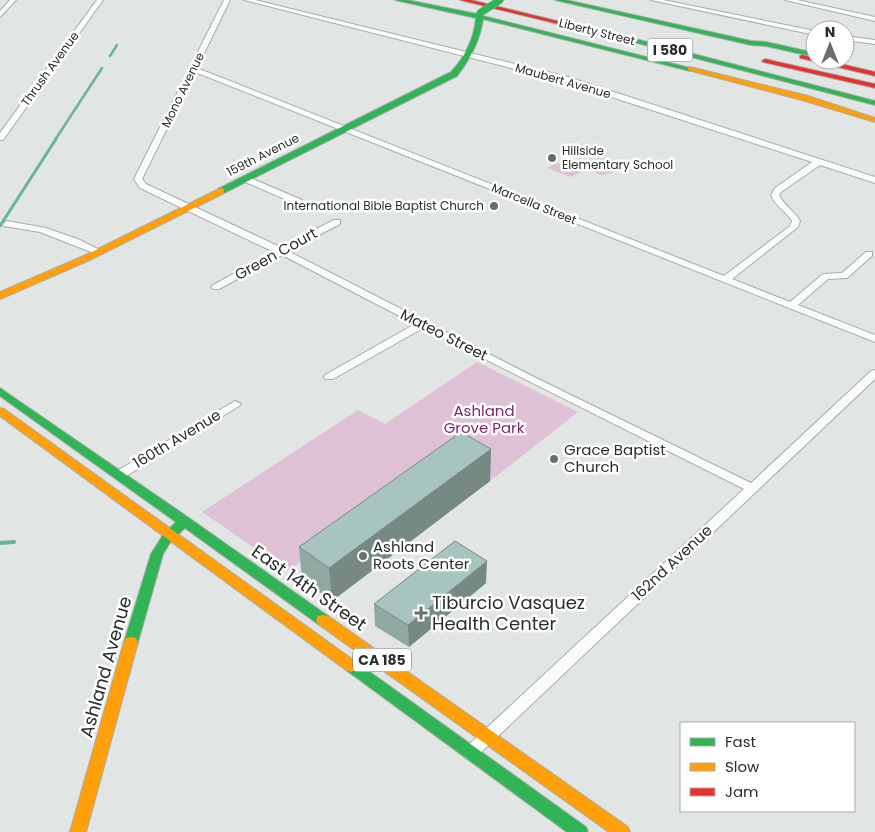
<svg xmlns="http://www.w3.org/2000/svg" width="875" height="832" font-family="Poppins,sans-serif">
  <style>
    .green { fill: #dfc1d5 }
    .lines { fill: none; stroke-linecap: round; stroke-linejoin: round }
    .stream-far2 { stroke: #69b3a3; stroke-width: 2.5 }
    .stream-far1 { stroke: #69b3a3; stroke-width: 3 }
    .stream { stroke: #69b3a3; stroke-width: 4 }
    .street-casing { stroke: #a9acab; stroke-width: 2 }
    .fast-casing { stroke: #a9acab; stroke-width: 2 }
    .slow-casing { stroke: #a9acab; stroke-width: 2 }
    .jam-casing { stroke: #a9acab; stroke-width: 2 }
    .street { fill: #fafbfb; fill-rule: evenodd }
    .fast { fill: #30b455; fill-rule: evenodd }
    .slow { fill: #ff9f0a; fill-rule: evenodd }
    .jam { fill: #e5322d; fill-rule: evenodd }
    .fast-bridge-casing { stroke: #a9acab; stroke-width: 8; stroke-linecap: butt }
    .fast-bridge { stroke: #30b455; stroke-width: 7 }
    .wall { fill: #90a9a3 }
    .shaded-wall { fill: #768985 }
    .building { fill: #a8c4be; stroke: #768985 }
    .poi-dot { fill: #6a6d6c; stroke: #fff; stroke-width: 2 }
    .labels { text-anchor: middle; stroke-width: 5; stroke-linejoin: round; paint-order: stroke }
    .far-street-label { font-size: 12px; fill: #2a2d2c; stroke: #fff }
    .far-poi-label { font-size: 12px; fill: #2a2d2c; stroke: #fff; text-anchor: start }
    .shield { fill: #fff; stroke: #6a6c6b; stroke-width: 1 }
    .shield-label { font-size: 14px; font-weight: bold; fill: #2a2d2c }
    .street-label { font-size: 15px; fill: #2a2d2c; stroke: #fff }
    .park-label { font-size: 15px; fill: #86246d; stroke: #fff }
    .poi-label { font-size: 15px; fill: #2a2d2c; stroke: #fff; text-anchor: start }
    .near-street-label { font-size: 18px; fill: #2a2d2c; stroke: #fff }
    .near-poi-label { font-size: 18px; fill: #2a2d2c; stroke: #fff; text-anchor: start }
  </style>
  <rect width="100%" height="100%" fill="#e1e5e3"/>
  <!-- green -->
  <path class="green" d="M599,158L616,161L617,164L613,167L615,168L612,173L600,175L592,170L600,166L593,162Z
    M557,163L581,172L571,177L547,168Z
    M477,362L578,412L490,481L445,456L288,571L202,512L358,410L385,424Z"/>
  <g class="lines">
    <!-- stream-far2 -->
    <path class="stream-far2" d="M110,56L117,45
      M55,140L102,68"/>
    <!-- stream-far1 -->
    <path class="stream-far1" d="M0,226L56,139"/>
    <!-- stream -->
    <path class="stream" d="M0,543L14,542"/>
    <defs>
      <path id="street" d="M10,0H16L0,17V11Z
        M97,0H103L3,140H0V133Z
        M224,0H230L197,68L724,276L790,226L792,221C786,211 775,206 771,195L775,188L812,162L562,81L244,0H255L568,77L875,177V183L820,165L781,192L779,195C784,206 795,211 800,221L798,227L732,279L790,302L823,274L842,273L866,252H872V256L847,278L828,279L798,305L875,335V342L195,72L142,179L146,184L280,247L334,220H340V224L288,251L534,377L751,483L871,371L875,370V379L475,758L470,759L465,758L462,753L465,748L744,489L423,328L333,379H325L324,377L325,375L415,324L282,255L219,289H213L211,287L213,285L274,252L140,188L134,179Z
        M651,0H663L815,31V35Z
        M785,0H797L875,17V21Z
        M845,36L875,40V44L845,40Z
        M246,176L302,200L303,202L299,205L296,204L243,181V177Z
        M7,221L46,228L80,240L104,252L99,255L96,254L40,232L4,226L3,224Z
        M235,401L241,404L239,406L123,478L119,479L113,475L115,472Z"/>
      <path id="fast" d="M395,0H407L477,14L480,11L483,13V16L694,69L690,71L483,19C480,41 470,59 457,76L224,193H218V189L451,72C465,57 474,39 476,18Z
        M555,0H566L751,41L766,42L815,53V57L766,46L751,45Z
        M624,36L875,101V105L622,39L621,38Z
        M0,388L189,518L328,616L330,620L328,624L323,625L318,624L185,528L171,541L163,554L138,642L136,646L131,647L126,646L124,642L151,554L163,535L176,522L0,396Z
        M351,660L356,662L586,827L588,832H567L346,670L344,666L346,662Z"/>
      <path id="slow" d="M690,67L808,96L875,118V122L802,100L688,70V68Z
        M221,188L224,189V193L92,259L0,299V292L86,255Z
        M0,408L4,409L356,662L358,666L356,670L351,672L346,670L0,416Z
        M323,615L328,616L628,827L630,832H609L318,624L316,620L318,616Z
        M131,637L136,638L138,642L86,832H70L124,642L126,638Z"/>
      <path id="jam" d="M460,0H471L627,38L624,40Z
        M802,55L815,58V60H824L875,72V76L800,58V56Z
        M765,59L875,84V88L763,62L762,61Z"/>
    </defs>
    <!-- street casing -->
    <use href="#street" class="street-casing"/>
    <!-- fast casing -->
    <use href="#fast" class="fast-casing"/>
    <!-- slow casing -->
    <use href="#slow" class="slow-casing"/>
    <!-- jam casing -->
    <use href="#jam" class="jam-casing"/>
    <!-- street -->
    <use href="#street" class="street"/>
    <!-- fast -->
    <use href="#fast" class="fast"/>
    <!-- slow -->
    <use href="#slow" class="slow"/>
    <!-- jam -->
    <use href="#jam" class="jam"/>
    <defs>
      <path id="fast-bridge" d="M480,13L500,0"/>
    </defs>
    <!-- fast-bridge casing -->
    <use href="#fast-bridge" class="fast-bridge-casing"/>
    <!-- fast-bridge -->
    <use href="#fast-bridge" class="fast-bridge"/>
  </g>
  <!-- wall -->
  <path class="wall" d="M491,449L490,481L332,601L302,580L299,547Z
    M486,583L409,647L375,626L374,604Z"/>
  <!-- shaded-wall -->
  <path class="shaded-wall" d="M491,449L490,481L332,601L329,568Z
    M487,561L486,583L409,647L408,625Z"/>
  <!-- building -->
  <path class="building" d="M461,432L491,449L329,568L299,547Z
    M455,541L487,561L408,625L374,604Z"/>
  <!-- markers -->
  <g class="poi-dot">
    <circle cx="552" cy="158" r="5"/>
    <circle cx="494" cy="206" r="5"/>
    <circle cx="554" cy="459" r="5"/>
    <circle cx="363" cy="556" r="5"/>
    <path d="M418.5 605.5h5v5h5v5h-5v5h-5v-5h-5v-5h5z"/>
  </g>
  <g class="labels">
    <!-- far-street labels -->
    <g class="far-street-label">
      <text transform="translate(597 32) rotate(14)" y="4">Liberty Street</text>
      <text transform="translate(50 69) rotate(-54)" y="4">Thrush Avenue</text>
      <text transform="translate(563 81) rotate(16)" y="4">Maubert Avenue</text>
      <text transform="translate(183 90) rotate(-64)" y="4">Mono Avenue</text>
      <text transform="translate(263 155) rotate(-27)" y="4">159th Avenue</text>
      <text transform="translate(534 204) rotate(22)" y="4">Marcella Street</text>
    </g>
    <!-- far-poi labels -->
    <g class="far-poi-label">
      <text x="562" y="155">Hillside<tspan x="562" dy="14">Elementary School</tspan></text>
      <text x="484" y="210" text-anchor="end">International Bible Baptist Church</text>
    </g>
    <!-- shield labels -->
    <g class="shield">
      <rect x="647.5" y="38.5" width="45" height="23" rx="4"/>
      <rect x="353" y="648.5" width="58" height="23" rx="4"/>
    </g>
    <g class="shield-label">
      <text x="670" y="55">I 580</text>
      <text x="382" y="665">CA 185</text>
    </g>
    <!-- street labels -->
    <g class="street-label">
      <text transform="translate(276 254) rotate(-29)" y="5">Green Court</text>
      <text transform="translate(444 335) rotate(27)" y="5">Mateo Street</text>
      <text transform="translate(177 439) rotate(-31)" y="5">160th Avenue</text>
      <text transform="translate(672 563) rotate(-43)" y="5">162nd Avenue</text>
    </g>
    <!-- park labels -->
    <g class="park-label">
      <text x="484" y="416">Ashland<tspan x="484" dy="17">Grove Park</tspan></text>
    </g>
    <!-- poi labels -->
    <g class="poi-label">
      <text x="564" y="455">Grace Baptist<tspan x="564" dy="17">Church</tspan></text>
      <text x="373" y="552">Ashland<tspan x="373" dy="17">Roots Center</tspan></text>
    </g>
    <!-- near-street labels -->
    <g class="near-street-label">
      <text transform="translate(309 588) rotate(35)" y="6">East 14th Street</text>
      <text transform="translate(106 667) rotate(-74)" y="6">Ashland Avenue</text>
    </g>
    <!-- near-poi labels -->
    <g class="near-poi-label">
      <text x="432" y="609">Tiburcio Vasquez<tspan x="432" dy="21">Health Center</tspan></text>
    </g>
  </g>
  <!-- legend -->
  <rect x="680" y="722" width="175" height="90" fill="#ffffff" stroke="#aaabab"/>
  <rect x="690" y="738" width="25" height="8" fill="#30b455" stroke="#aaabab"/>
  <text x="725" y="747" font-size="15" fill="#2a2d2c">Fast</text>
  <rect x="690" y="763" width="25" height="8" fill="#ff9f0a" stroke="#aaabab"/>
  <text x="725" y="772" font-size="15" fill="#2a2d2c">Slow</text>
  <rect x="690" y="788" width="25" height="8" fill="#e5322d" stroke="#aaabab"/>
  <text x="725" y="797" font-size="15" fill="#2a2d2c">Jam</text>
  <!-- north arrow -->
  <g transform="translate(830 45)"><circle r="24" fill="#ffffff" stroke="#aaabab"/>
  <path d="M0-4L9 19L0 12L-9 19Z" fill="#6a6d6c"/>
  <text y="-8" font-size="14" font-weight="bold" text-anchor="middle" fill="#2a2d2c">N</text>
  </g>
</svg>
